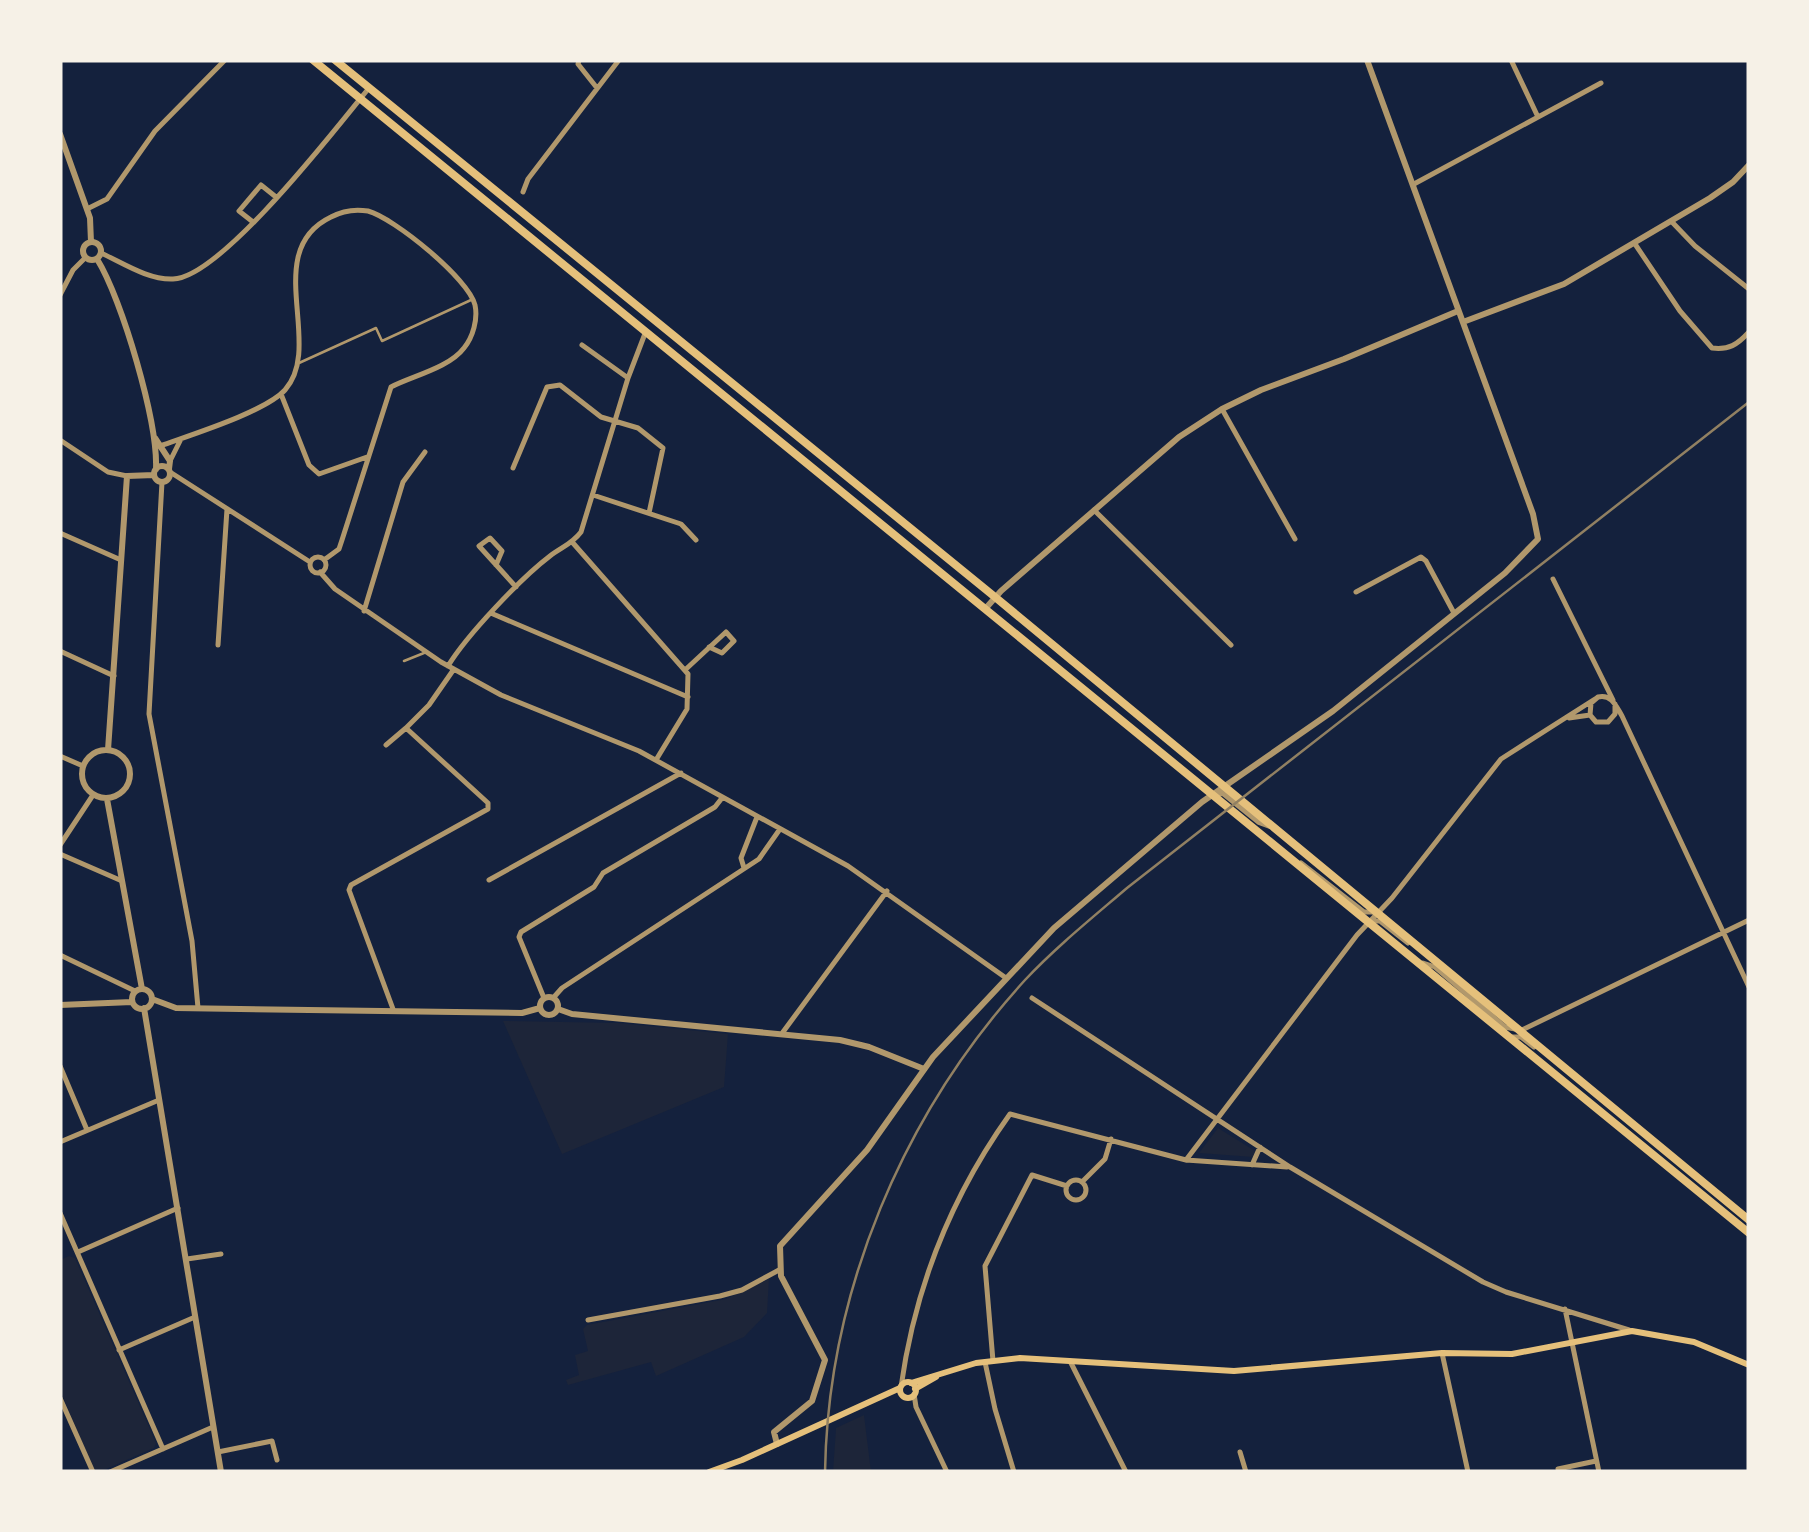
<svg xmlns="http://www.w3.org/2000/svg" width="1809" height="1532" font-family="Montserrat,sans-serif">
  <style>
    .green { fill: #1d2539 }
    .lines { fill: none; stroke-linecap: round; stroke-linejoin: round }
    .service { stroke: #b1986c; stroke-width: 2.5 }
    .minor { stroke: #b1986c; stroke-width: 5 }
    .tertiary { stroke: #b1986c; stroke-width: 6 }
    .secondary { stroke: #e5c07b; stroke-width: 6 }
    .primary { stroke: #e5c07b; stroke-width: 8 }
    .rail { stroke: #918062; stroke-width: 2.5 }
  </style>
  <rect width="100%" height="100%" fill="#14213d"/>
  <!-- green -->
  <path class="green" d="M503,1021L618,1023L728,1034L724,1087L562,1154Z
    M1218,1128L1255,1151L1253,1157L1199,1153Z
    M69,1256L75,1258L156,1443L154,1448L99,1472L93,1469L60,1390V1260Z
    M769,1279L767,1313L744,1337L656,1376L651,1362L568,1385L566,1380L579,1375L575,1355L588,1351L583,1329L587,1325L726,1299Z
    M864,1415L871,1472H833L836,1428Z"/>
  <g class="lines">
    <!-- service -->
    <path class="service" d="M299,363L376,328L382,341L471,300
      M404,661L424,653"/>
    <!-- minor -->
    <path class="minor" d="M579,60L578,64L597,88
      M1511,60L1538,117
      M1414,184L1601,83
      M523,192L528,179L619,60
      M87,209L107,199L155,131L225,60
      M253,222L239,211L261,185L276,197
      M1672,222L1695,246L1749,289
      M1635,244L1680,311L1712,348C1729,350 1737,345 1749,332
      M101,253C123,263 148,280 173,279C221,278 337,127 369,88
      M60,295L73,270L85,258
      M582,345L628,378
      M281,394L309,465L319,474L367,457
      M1222,409L1295,539
      M60,440L108,472L127,476
      M160,446C190,435 265,412 285,390C325,345 260,251 331,217C342,211 356,209 368,211C394,218 469,279 475,305C478,319 473,337 464,348C449,368 412,376 391,387L342,540L339,549L324,560
      M170,461L180,441
      M513,468L547,387L560,385L601,417L638,428L663,448L649,513
      M170,472L310,562
      M162,482L149,714L192,941L198,1008
      M593,495L681,524L696,540
      M1094,510L1231,645
      M60,533L121,560
      M573,543L688,674L687,709L656,760
      M310 565a8 8 0 1 1 16 0a8 8 0 1 1-16 0Z
      M496,565L502,551L490,538L479,546L516,587
      M320,572L335,589L441,662L501,695L639,751L848,866L1006,978
      M1553,579L1613,700
      M1356,592L1421,557L1426,561L1454,613
      M364,611L403,482L425,452
      M493,614L688,697
      M218,645L227,509
      M60,651L114,676
      M448,666C467,635 521,578 550,556C562,547 572,544 581,532L628,378L646,331
      M685,670L726,632L734,641L722,653L709,647
      M1615,704V714L1608,722H1596L1590,715L1591,703L1598,697C1612,694 1616,706 1622,716L1749,987
      M1569,718L1590,715
      M386,745L406,728
      M60,756L83,766
      M60,845L93,795
      M60,854L122,881
      M1301,863L1364,912H1373
      M744,868L741,858L757,817
      M489,880L681,773
      M1369,921H1380L1408,943
      M60,955L135,991
      M1423,963L1435,967L1505,1027L1515,1029
      M554,997L562,988L759,859L780,829
      M544,998L519,937L521,932L594,887L603,873L715,807L722,798
      M1032,998L1290,1167L1483,1282L1506,1292L1629,1330
      M393,1009L349,890L351,885L488,809V803L406,728L429,705L454,669
      M1522,1030L1749,920
      M783,1032L887,891
      M1508,1037H1521L1534,1047
      M60,1066L87,1130
      M60,1142L159,1100
      M1186,1160L1357,935L1392,898L1501,759L1595,699
      M1252,1165L1260,1147
      M1066 1190a10 10 0 1 1 20 0a10 10 0 1 1-20 0Z
      M1083,1181L1105,1159L1111,1139
      M60,1213L163,1449
      M78,1252L178,1208
      M187,1259L221,1254
      M1565,1309L1599,1472
      M588,1320L720,1296L742,1290L779,1270
      M119,1350L195,1317
      M1442,1353L1468,1472
      M993,1361L985,1266L1032,1175L1067,1186
      M1070,1361L1126,1472
      M985,1362L995,1409L1014,1472
      M901,1387C915,1287 952,1195 1010,1114L1186,1160L1287,1167
      M914,1394L916,1407L947,1472
      M60,1398L93,1472
      M218,1452L272,1441L277,1460
      M1240,1452L1246,1472
      M1558,1469L1596,1461
      M110,1472L213,1427"/>
    <!-- tertiary -->
    <path class="tertiary" d="M60,134L90,218L91,242
      M83 251a9 9 0 1 1 18 0a9 9 0 1 1-18 0Z
      M97,259C122,299 158,422 156,469
      M1463,322L1564,284L1710,198L1733,182L1749,165
      M155,438L170,461L169,469
      M154 474a8 8 0 1 1 16 0a8 8 0 1 1-16 0Z
      M986,608L1001,591L1179,437L1222,409L1261,390L1344,359L1458,311
      M82 774a24 24 0 1 1 48 0a24 24 0 1 1-48 0Z
      M108,750L127,476L154,475
      M1214,794L1223,793L1259,822L1270,826
      M107,799L142,989
      M132 999a10 10 0 1 1 20 0a10 10 0 1 1-20 0Z
      M540 1006a9 9 0 1 1 18 0a9 9 0 1 1-18 0Z
      M152,999L176,1008L522,1013L540,1008
      M60,1005L132,1002
      M144,1008L221,1472
      M558,1009L572,1014L840,1040L869,1047L924,1069
      M777,1444L774,1432L812,1401L825,1360L781,1276L780,1246L867,1150L933,1057L1054,928L1202,802L1333,711L1505,573L1538,539L1533,514L1367,60"/>
    <!-- secondary -->
    <path class="secondary" d="M900 1390a8 8 0 1 1 16 0a8 8 0 1 1-16 0Z
      M911,1383L976,1363L1020,1358L1234,1371L1442,1353L1512,1354L1632,1331L1694,1342L1749,1365
      M915,1389L936,1377
      M709,1472L742,1460L900,1388"/>
    <!-- primary -->
    <path class="primary" d="M313,60L1749,1233
      M335,60L995,597L1749,1220"/>
    <!-- rail -->
    <path class="rail" d="M825,1472C828,1291 903,1114 1025,980C1056,947 1092,918 1127,888L1749,402"/>
  </g>
  <!-- border -->
  <rect width="1809" height="1532" fill="none" stroke="#f6f1e7" stroke-width="125"/>
</svg>
